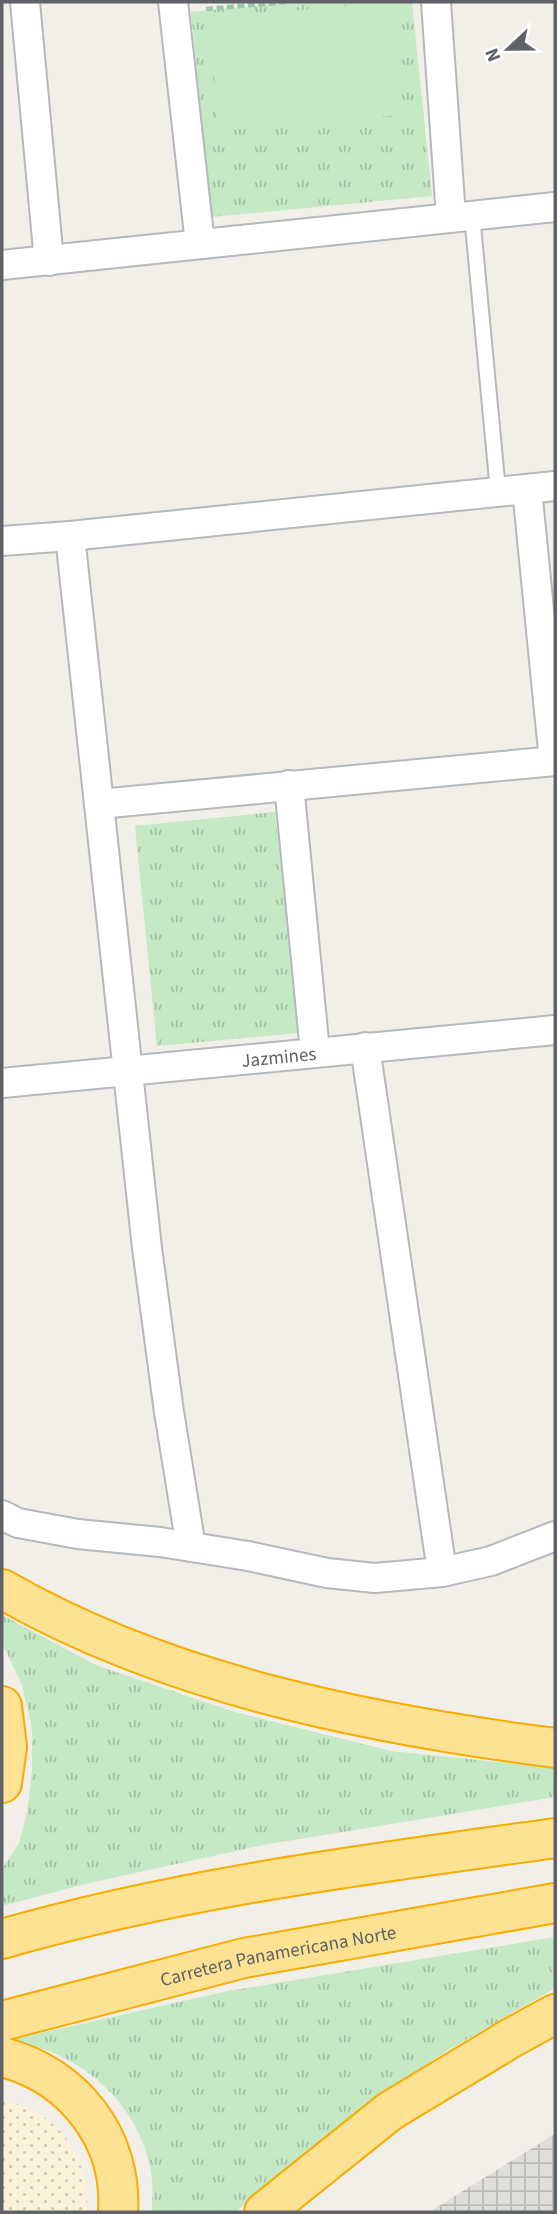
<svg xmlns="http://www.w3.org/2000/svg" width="557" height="2214" font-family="'Source Sans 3',sans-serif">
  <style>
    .industrial { fill: url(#industrial-grid) }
    .grass { fill: url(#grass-tufts) }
    .sand { fill: url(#sand-dots) }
    .pitch { fill: #c5e8c5 }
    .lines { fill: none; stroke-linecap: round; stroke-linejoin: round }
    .service-casing { stroke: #b5b8bc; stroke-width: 18 }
    .minor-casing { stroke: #b5b8bc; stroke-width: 32 }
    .motorway-casing { stroke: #f9ab00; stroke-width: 42 }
    .path { stroke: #9cc7a9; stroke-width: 4.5; stroke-dasharray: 7 3.5; stroke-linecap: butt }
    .service { stroke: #fff; stroke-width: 14 }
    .minor { stroke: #fff; stroke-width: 28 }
    .motorway { stroke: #fde293; stroke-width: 38 }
    .labels { text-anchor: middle; stroke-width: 7; stroke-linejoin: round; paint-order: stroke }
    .street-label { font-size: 19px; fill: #5f6368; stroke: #fff }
  </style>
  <defs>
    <pattern id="industrial-grid" width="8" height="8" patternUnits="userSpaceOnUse" patternTransform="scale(1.75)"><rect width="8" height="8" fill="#e0deda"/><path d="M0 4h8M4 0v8" fill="none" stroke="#b9b8b5"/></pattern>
    <pattern id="grass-tufts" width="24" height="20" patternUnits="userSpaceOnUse" patternTransform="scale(1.75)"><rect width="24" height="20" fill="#c5e8c5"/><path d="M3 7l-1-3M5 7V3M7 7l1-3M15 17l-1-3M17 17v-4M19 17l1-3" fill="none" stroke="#a3c0a4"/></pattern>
    <pattern id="sand-dots" width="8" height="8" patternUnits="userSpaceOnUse" patternTransform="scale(1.75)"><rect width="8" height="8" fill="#fbf3d9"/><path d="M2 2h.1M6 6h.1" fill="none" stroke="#cec8b4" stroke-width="1.8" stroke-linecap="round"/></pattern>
  </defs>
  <rect width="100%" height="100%" fill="#f1efe8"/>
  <!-- industrial -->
  <path class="industrial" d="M555,2134V2212H429Z"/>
  <!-- grass -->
  <path class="grass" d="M295,2H412L432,196L211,217L191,12Z
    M275,812L299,1033L157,1046L135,826Z
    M2,1615L98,1666L235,1712L391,1751L555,1768V1797L263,1845L85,1884L2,1906V1869L19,1843L27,1813L32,1772V1728L22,1685L2,1643Z
    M555,1937V1988L445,2052L361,2109L254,2195L236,2212H152C152,2202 153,2191 152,2180C146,2122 104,2073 51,2052C38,2046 23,2044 10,2040L228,1991Z"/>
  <!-- sand -->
  <path class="sand" d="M2,2100C59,2112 89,2154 87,2212H2Z"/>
  <!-- pitch -->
  <path class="pitch" d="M392,2L402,115L219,131L209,18Z"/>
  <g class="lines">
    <defs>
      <path id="service" d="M472,215L498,491"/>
      <g id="minor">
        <path d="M25,2L49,261"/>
        <path d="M173,2L200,244"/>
        <path d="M436,2L451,217"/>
        <path d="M2,265L555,207"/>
        <path d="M527,489L554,761"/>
        <path d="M70,536L147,1248L169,1412L191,1547"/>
        <path d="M2,541L70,536L555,486"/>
        <path d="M289,785L315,1052"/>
        <path d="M99,804L555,761"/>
        <path d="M365,1047L442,1572"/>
        <path id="s1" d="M2,1083L555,1030"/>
        <path d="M2,1515L18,1523L78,1534L160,1542L248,1556L327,1573L375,1578L442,1572L491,1561L555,1536"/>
      </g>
      <g id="motorway">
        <path d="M2,1589C167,1684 368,1724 555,1748"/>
        <path d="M2,1706L7,1747L2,1783"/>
        <path d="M2,1939C182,1887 370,1864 555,1838"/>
        <path id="s2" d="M2,2021L244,1958L555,1903"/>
        <path d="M2,2057C73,2075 123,2138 118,2212"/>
        <path d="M264,2212L390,2111L511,2038L555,2014"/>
      </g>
    </defs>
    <!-- service casing -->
    <use href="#service" class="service-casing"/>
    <!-- minor casing -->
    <use href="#minor" class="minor-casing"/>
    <!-- motorway casing -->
    <use href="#motorway" class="motorway-casing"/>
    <!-- path -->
    <path class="path" d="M206,9L286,2"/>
    <!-- service -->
    <use href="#service" class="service"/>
    <!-- minor -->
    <use href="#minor" class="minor"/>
    <!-- motorway -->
    <use href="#motorway" class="motorway"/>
  </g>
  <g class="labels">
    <!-- street labels -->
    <g class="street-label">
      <text dy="7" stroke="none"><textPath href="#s1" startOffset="278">Jazmines</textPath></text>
      <text dy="7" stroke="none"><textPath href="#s2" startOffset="284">Carretera Panamericana Norte</textPath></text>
    </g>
  </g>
  <!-- border -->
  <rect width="557" height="2214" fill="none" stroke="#5f6368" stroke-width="7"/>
  <!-- north arrow -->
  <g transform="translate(508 49) rotate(248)" stroke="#ffffff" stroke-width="5" paint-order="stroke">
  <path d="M0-5L12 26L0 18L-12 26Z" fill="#5f6368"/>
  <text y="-10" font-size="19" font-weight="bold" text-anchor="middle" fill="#5f6368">N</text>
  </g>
</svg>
